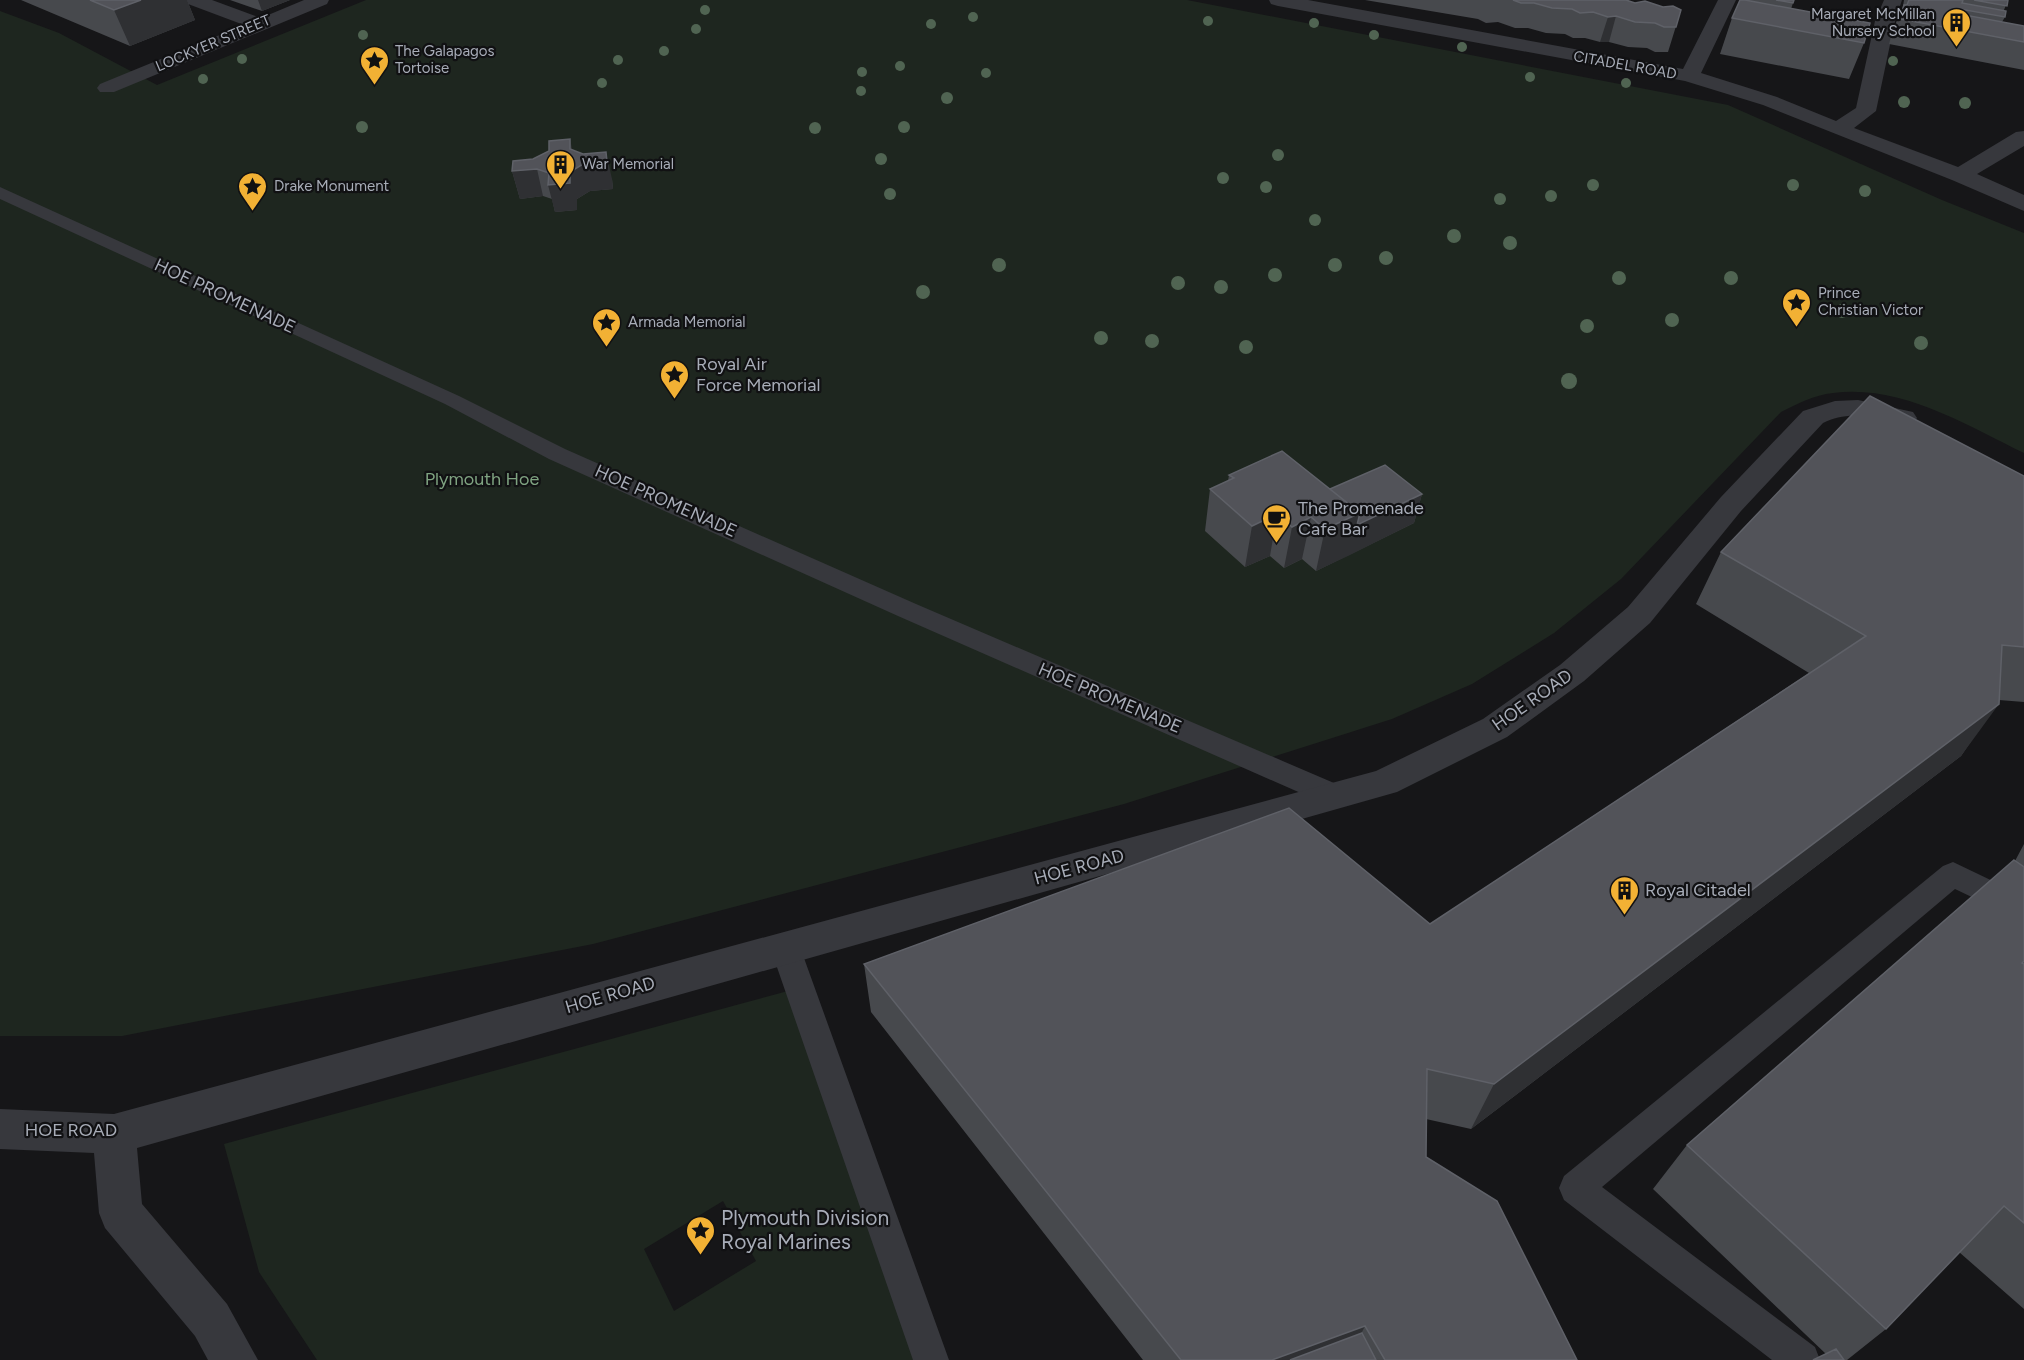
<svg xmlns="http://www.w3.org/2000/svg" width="2024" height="1360" font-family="Figtree,sans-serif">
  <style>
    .green { fill: #1e261f; fill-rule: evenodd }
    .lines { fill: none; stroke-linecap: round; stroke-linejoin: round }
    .service { fill: #37383d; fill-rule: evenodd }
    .minor { fill: #37383d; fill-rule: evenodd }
    .tree { fill: #506452 }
    .wall { fill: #47494d }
    .shaded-wall { fill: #2f3033 }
    .building { fill: #525359; stroke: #5f6168; stroke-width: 1.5 }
    .labels { text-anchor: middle; stroke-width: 4.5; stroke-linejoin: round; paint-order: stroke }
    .far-poi-label { font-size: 15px; fill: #a8adb8; stroke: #111113; text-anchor: start }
    .far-street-label { font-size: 15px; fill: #a8adb8; stroke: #111113 }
    .street-label { font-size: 18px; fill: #a8adb8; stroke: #111113 }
    .poi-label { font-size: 18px; fill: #a8adb8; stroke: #111113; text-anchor: start }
    .park-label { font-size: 18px; fill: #7fa381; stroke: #111113 }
    .near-poi-label { font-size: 21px; fill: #a8adb8; stroke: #111113; text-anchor: start }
  </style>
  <rect width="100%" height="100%" fill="#161618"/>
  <!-- green -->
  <path class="green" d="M366,0H1187L1728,105L1942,200L2024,233V453C1966,425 1901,384 1833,393C1814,395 1797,404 1781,412L1621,579L1554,633L1472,684L1392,719L1124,804L593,944L122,1036H0V11L59,33L157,85Z
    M799,988L931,1360H317L259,1272L224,1144ZM723,1201L756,1261L674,1311L644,1249Z"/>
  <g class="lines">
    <!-- service -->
    <path class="service" d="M0,187L459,396L565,449L916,604L1348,789L1352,797L1348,805L1338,808L1328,805L898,616L549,459L445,404L0,199Z
      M1953,862L2024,896V922L1955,889L1602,1187L1815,1347L1820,1360H1772L1564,1200L1559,1188L1564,1176L1943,866Z
      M785,934L796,938L800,947L949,1360H913L770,947L774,938Z"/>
    <!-- minor -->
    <path class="minor" d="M186,0H212L261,18L304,0H329L327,4L114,92H100L97,88L100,84L244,25L188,4Z
      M1269,0H1308L1683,69L1718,0H1736L1701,73L1777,97L1836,121L1856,108L1875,21L1884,0H1902L1895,21L1876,111L1854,128L1958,167L2016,132L2024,131V146L1977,174L2024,195V211L1952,180L1763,105L1685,81L1278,6L1271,4Z
      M1858,400L1913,412L1917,418L1913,424C1900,427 1892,423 1880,420C1860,414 1841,414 1823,423L1741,511L1650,623L1584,681L1507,737L1397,792L137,1148L142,1204L227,1304L258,1360H208L195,1336L105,1228L99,1213L94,1153L0,1149V1109L114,1114L1376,771L1483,719L1560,665L1628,607L1721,497L1803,411L1835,401Z"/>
  </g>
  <!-- trees -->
  <g class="tree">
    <circle cx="705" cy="10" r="5"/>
    <circle cx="973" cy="17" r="5"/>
    <circle cx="1208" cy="21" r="5"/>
    <circle cx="1314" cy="23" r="5"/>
    <circle cx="931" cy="24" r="5"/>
    <circle cx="696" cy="29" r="5"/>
    <circle cx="363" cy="35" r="5"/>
    <circle cx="1374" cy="35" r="5"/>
    <circle cx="1462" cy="47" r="5"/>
    <circle cx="664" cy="51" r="5"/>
    <circle cx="242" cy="59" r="5"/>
    <circle cx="618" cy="60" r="5"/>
    <circle cx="1893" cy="61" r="5"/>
    <circle cx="900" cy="66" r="5"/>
    <circle cx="862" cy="72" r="5"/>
    <circle cx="986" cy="73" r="5"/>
    <circle cx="1530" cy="77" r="5"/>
    <circle cx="203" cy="79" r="5"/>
    <circle cx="602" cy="83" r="5"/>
    <circle cx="1626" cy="83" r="5"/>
    <circle cx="861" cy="91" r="5"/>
    <circle cx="947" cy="98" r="6"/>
    <circle cx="1904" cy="102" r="6"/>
    <circle cx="1965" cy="103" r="6"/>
    <circle cx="362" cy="127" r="6"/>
    <circle cx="904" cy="127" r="6"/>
    <circle cx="815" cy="128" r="6"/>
    <circle cx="1278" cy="155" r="6"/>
    <circle cx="881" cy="159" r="6"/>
    <circle cx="1223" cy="178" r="6"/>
    <circle cx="1593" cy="185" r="6"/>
    <circle cx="1793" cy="185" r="6"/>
    <circle cx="1266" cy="187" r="6"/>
    <circle cx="1865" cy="191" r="6"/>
    <circle cx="890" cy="194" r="6"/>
    <circle cx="1551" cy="196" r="6"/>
    <circle cx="1500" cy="199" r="6"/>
    <circle cx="1315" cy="220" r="6"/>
    <circle cx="1454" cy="236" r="7"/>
    <circle cx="1510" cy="243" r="7"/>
    <circle cx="1386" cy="258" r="7"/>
    <circle cx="999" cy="265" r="7"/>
    <circle cx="1335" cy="265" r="7"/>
    <circle cx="1275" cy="275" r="7"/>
    <circle cx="1619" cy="278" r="7"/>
    <circle cx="1731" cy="278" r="7"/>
    <circle cx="1178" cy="283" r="7"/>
    <circle cx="1221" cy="287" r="7"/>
    <circle cx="923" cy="292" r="7"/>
    <circle cx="1842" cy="311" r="7"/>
    <circle cx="1672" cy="320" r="7"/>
    <circle cx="1587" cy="326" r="7"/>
    <circle cx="1101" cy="338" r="7"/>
    <circle cx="1152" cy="341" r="7"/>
    <circle cx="1921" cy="343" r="7"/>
    <circle cx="1246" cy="347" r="7"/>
    <circle cx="1569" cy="381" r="8"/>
  </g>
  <!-- wall -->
  <path class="wall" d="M21,0H187L195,20L130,46Z
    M230,0H290L262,11Z
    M1365,0H1626L1635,3L1681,10L1668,52H1655L1647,48L1628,47L1609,42H1600L1585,38H1573L1565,34L1546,33L1528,28H1515L1498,22L1486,23L1478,19Z
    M1740,0H1794L1791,9L1864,43L1849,79L1720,54L1732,18Z
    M1904,0H2008L2004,10L2005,17L2002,22L2024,26V70L1889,44L1893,30L1903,6Z
    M572,150L612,179L613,189L590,191L577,199V210L555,212L552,199L543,196L520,199L512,171L533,159Z
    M1229,475L1330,489L1422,494L1414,523L1316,571L1302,559L1284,568L1270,556L1245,567L1205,531L1210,489L1228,481Z
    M2024,476V702L1999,700L1961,756L1471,1129L1426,1119V1157L1577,1360H1143L871,1012L864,964L1430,924L1809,673L1696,604L1721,552Z
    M2024,844V1309L1959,1252L1886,1329L1847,1360H1813L1826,1354L1653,1189L1687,1145L2015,861Z"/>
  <!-- shaded-wall -->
  <path class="shaded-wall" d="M141,0H187L195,20L130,46L114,10Z
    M258,0H290L262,11Z
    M1616,16L1609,42H1600L1608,17Z
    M570,139L576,166L606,152L612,179L613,189L590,191L577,199V210L555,212L548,185Z
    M537,169L543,196L520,199L512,171Z
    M1422,494L1414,523L1350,555L1357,525Z
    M1360,513L1350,555L1316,571L1325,529Z
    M1277,514L1270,556L1245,567L1252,526Z
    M1311,517L1302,559L1284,568L1292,527Z
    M1999,704L1961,756L1471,1129L1494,1084Z
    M1365,1326L1348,1360H1272Z"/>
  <!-- building -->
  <path class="building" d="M90,0H141L114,10Z
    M1513,0H1626L1635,3L1645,1L1663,7L1673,6L1681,10L1676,27H1664L1655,23L1635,22L1616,16L1608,17L1593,12L1580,13L1572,9L1552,8L1534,3H1521Z
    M1740,0H1745L1870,23L1864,43L1732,18Z
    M1776,0H1794L1793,3Z
    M1909,0H1963L1962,3L2006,11L2005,17L1960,9L1959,14L2024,26V42L1900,19L1904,5H1907Z
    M1974,0H2008L2007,6Z
    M570,139V149L583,154L606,152L607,162L583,164L570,172V183L548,185L549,173L537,169L512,171L513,161L533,159L549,151V141Z
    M1870,396L2024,476V647L2002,645L1999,704L1494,1084L1427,1069L1426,1157L1497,1201L1577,1360H1385L1365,1326L1272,1360H1181L864,964L1289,808L1430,924L1866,636L1721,552Z
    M1282,451L1360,513L1325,529L1311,517L1292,527L1277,514L1252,526L1210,489L1234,478L1229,475Z
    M1385,465L1422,494L1357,525L1360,513L1330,489Z
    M2014,860L2024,867V961L2022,963L2024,964V1223L2004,1206L1886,1329L1687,1145Z
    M1362,1333L1376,1360H1290Z
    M1836,1349L1844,1360H1813Z"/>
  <!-- icons -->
  <defs>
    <symbol id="building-pin" viewBox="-11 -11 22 30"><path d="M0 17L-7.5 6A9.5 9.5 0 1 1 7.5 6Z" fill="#f2b134" stroke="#111113"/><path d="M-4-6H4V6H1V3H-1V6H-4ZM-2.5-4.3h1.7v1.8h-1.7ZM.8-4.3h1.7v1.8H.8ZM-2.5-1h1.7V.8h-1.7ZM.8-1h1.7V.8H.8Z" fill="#111"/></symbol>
    <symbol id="sight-pin" viewBox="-11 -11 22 30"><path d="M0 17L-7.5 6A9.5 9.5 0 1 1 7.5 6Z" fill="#f2b134" stroke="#111113"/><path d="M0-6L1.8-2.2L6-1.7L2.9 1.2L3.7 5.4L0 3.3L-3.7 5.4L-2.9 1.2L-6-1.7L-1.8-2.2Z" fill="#111"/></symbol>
    <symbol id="cafe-pin" viewBox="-11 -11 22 30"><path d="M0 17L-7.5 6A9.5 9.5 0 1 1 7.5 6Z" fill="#f2b134" stroke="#111113"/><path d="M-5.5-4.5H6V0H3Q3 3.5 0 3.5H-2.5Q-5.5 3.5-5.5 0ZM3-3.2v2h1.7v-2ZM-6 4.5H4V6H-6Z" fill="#111"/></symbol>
  </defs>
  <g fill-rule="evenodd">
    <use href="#building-pin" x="1940" y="6" width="33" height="45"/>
    <use href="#sight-pin" x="358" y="44" width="33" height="45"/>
    <use href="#building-pin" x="544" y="148" width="33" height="45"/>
    <use href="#sight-pin" x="236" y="170" width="33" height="45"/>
    <use href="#sight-pin" x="1780" y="286" width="33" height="45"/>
    <use href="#sight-pin" x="590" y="306" width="33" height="45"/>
    <use href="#sight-pin" x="658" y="358" width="33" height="45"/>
    <use href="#cafe-pin" x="1260" y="502" width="33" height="45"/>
    <use href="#building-pin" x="1608" y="874" width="33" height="45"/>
    <use href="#sight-pin" x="684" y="1214" width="33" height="45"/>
  </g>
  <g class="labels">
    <!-- far-poi labels -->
    <g class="far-poi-label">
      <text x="1935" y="19" text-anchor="end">Margaret McMillan<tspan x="1935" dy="17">Nursery School</tspan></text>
      <text x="395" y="56">The Galapagos<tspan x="395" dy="17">Tortoise</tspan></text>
      <text x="582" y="169">War Memorial</text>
      <text x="274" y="191">Drake Monument</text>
      <text x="1818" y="298">Prince<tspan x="1818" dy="17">Christian Victor</tspan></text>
      <text x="628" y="327">Armada Memorial</text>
    </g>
    <!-- far-street labels -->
    <g class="far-street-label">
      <text transform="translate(213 43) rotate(-23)" y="5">LOCKYER STREET</text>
      <text transform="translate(1625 65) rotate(10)" y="5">CITADEL ROAD</text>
    </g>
    <!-- street labels -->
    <g class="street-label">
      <text transform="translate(225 296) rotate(25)" y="6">HOE PROMENADE</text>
      <text transform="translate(666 501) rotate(24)" y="6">HOE PROMENADE</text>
      <text transform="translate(1110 698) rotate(23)" y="6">HOE PROMENADE</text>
      <text transform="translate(1532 700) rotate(-35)" y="6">HOE ROAD</text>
      <text transform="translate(1079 867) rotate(-15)" y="6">HOE ROAD</text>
      <text transform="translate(610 995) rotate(-16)" y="6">HOE ROAD</text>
      <text x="71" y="1136">HOE ROAD</text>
    </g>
    <!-- poi labels -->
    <g class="poi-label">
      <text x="696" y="370">Royal Air<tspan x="696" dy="21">Force Memorial</tspan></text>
      <text x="1298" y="514">The Promenade<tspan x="1298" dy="21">Cafe Bar</tspan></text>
      <text x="1645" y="896">Royal Citadel</text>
    </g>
    <!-- park labels -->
    <g class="park-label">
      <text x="482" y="485">Plymouth Hoe</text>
    </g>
    <!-- near-poi labels -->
    <g class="near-poi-label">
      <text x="721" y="1225">Plymouth Division<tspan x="721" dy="24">Royal Marines</tspan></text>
    </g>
  </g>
</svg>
